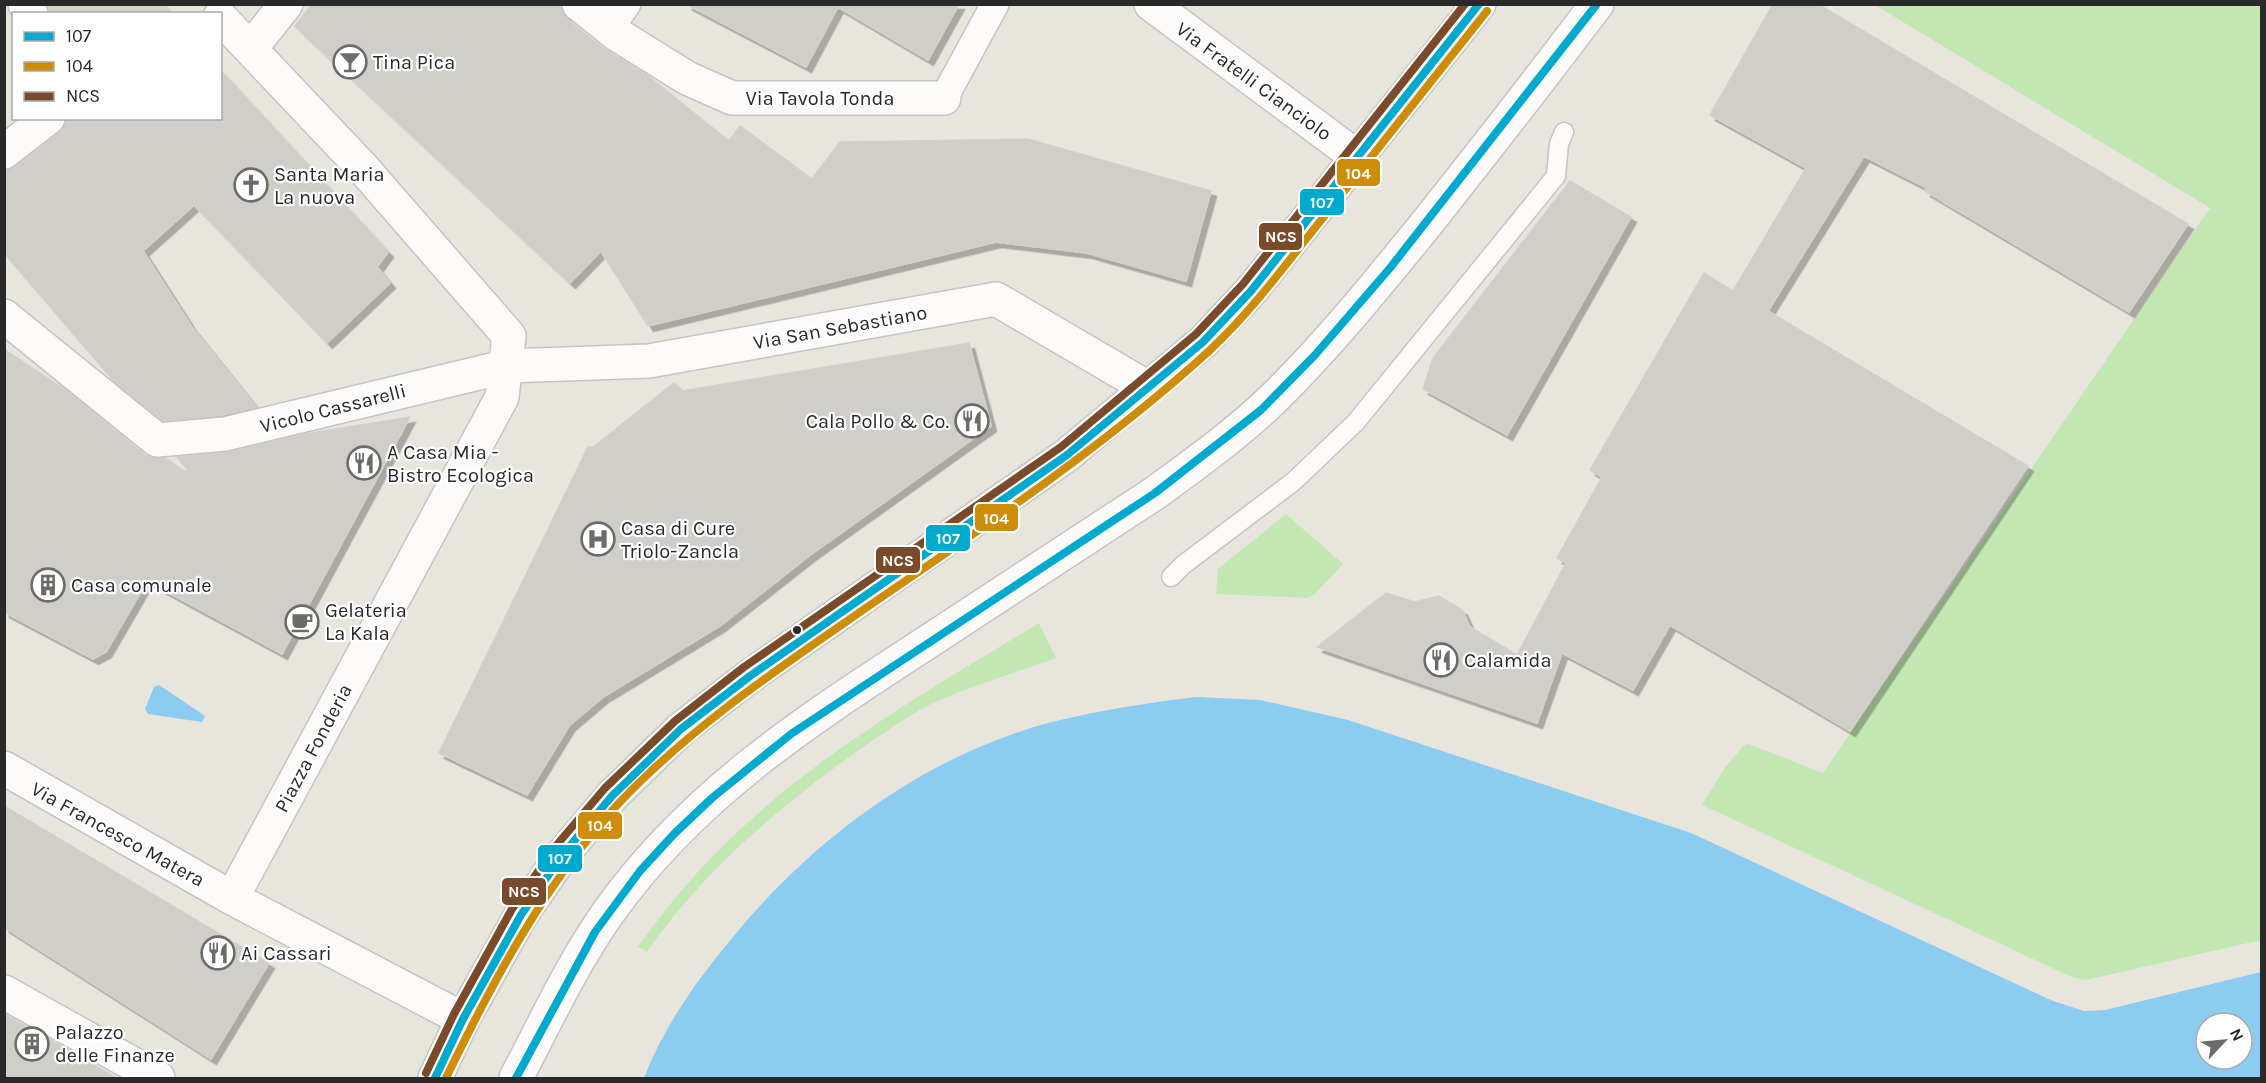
<svg xmlns="http://www.w3.org/2000/svg" width="2266" height="1083" font-family="Karla,sans-serif">
  <style>
    .green { fill: #c3e7b3 }
    .plaza { fill: #d6d3cc }
    .water { fill: #8bccf0; fill-rule: evenodd }
    .building { fill: #d0cec9; stroke: #d3d0ca; stroke-width: 1.5; filter: url(#shadow) }
    .lines { fill: none; stroke-linecap: round; stroke-linejoin: round }
    .service-casing { stroke: #c5c4c3; stroke-width: 21 }
    .pedestrian-casing { stroke: #c5c4c3; stroke-width: 30 }
    .minor-casing { stroke: #c5c4c3; stroke-width: 36 }
    .secondary-casing { stroke: #c5c4c3; stroke-width: 36 }
    .service { stroke: #fcfbfa; stroke-width: 18 }
    .pedestrian { stroke: #fcfbfa; stroke-width: 27 }
    .minor { stroke: #fcfbfa; stroke-width: 33 }
    .secondary { stroke: #fcfbfa; stroke-width: 33 }
    .bus-1-casing { stroke: #fff; stroke-width: 12 }
    .bus-2-casing { stroke: #fff; stroke-width: 12 }
    .bus-3-casing { stroke: #fff; stroke-width: 12 }
    .bus-1 { stroke: #00a9ce; stroke-width: 8 }
    .bus-2 { stroke: #ce8d08; stroke-width: 8 }
    .bus-3 { stroke: #7a4b2a; stroke-width: 8 }
    .bus-dot { fill: #292929; stroke: #fff; stroke-width: 2 }
    .labels { text-anchor: middle; stroke-width: 4.5; stroke-linejoin: round; paint-order: stroke }
    .poi-label { font-size: 20px; fill: #292929; stroke: #fff; text-anchor: start }
    .street-label { font-size: 20px; fill: #292929; stroke: #fff }
    .line-badge { stroke: #fff; stroke-width: 2 }
    .badge-label { font-size: 16px; text-anchor: middle; font-weight: bold; fill: #fff }
  </style>
  <defs>
    <filter id="shadow"><feDropShadow dx="5.5" dy="5.5" stdDeviation="0" flood-color="#0004"/></filter>
  </defs>
  <rect width="100%" height="100%" fill="#e8e5dd"/>
  <!-- green -->
  <path class="green" d="M1875,5H2261V940L2086,980L2074,978L1702,805L1726,766L1746,743L1823,773L2210,208Z
    M1286,514L1343,564L1314,595L1308,598L1216,594L1218,569Z
    M1039,623L1056,658C1018,672 977,684 940,700C912,712 887,731 862,748C781,805 704,870 647,952L638,947C743,795 886,716 1039,623Z"/>
  <!-- plaza -->
  <path class="plaza" d="M27,5H167L173,13H33Z"/>
  <!-- water -->
  <path class="water" d="M159,685L205,716L202,722L148,714L145,709L154,687Z
    M1196,697L1260,700L1348,720L1691,833L2053,1001L2084,1011L2105,1010L2261,972V1078H644C664,1026 697,980 733,937C815,837 926,755 1052,722C1100,710 1147,703 1196,697ZM2206,1023H2242V1059H2206Z"/>
  <!-- building -->
  <path class="building" d="M312,4H561L567,19L606,50L647,75L729,141L740,126L812,179L840,142L1028,139L1211,191L1186,281L1087,253L996,242L648,326L601,251L570,283L295,26Z
    M686,4H959L928,60L838,7L806,67Z
    M1773,4H1818L2188,224L2129,312L1925,191L1927,188L1864,156L1768,311L2028,466L1850,731L1670,625L1633,690L1562,653L1537,723L1317,647L1386,593L1415,602L1439,596L1462,610L1470,627L1517,655L1566,563L1557,558L1602,477L1590,470L1704,273L1733,291L1806,168L1710,115Z
    M220,70L388,252L377,267L390,283L327,343L194,205L143,251L191,326L256,407L222,415L163,421L112,379L4,253V170L15,167L59,133L66,118H220Z
    M1570,181L1631,217L1507,435L1423,389L1433,358Z
    M969,343L991,426L809,556L720,626L603,697L569,726L527,795L439,753L588,447H593L674,383L682,391Z
    M4,349L67,391L145,455L165,458L186,472L188,470L177,457L229,452L305,434L410,417L282,654L147,581L106,652L93,659L4,612Z
    M4,806L269,963L211,1059L4,927Z
    M4,1014L74,1053L116,1078H4Z"/>
  <g class="lines">
    <defs>
      <path id="service" d="M1171,577L1183,565L1293,482L1356,422L1556,176L1559,144L1564,132"/>
      <path id="pedestrian" d="M610,28L627,4
        M944,98L995,4"/>
      <path id="minor" d="M25,4L31,14
        M579,4L618,35L687,78L732,98H944
        M1151,4L1357,157
        M220,17L362,167L509,336L502,397L232,898
        M251,48L286,4
        M4,152L48,118
        M4,316L157,440L225,434L508,366L649,361L996,299L1148,388
        M4,768L232,898L463,1019
        M4,992L158,1078"/>
      <path id="secondary" d="M435,1078L463,1019L521,915L563,854L612,796L681,729L750,676L1067,455L1203,342L1251,291L1479,4
        M516,1078C545,1023 572,964 608,913C690,797 803,723 920,647C998,596 1076,545 1155,493C1196,463 1238,433 1275,397C1330,343 1378,283 1427,223C1484,151 1541,78 1597,4"/>
    </defs>
    <!-- service casing -->
    <use href="#service" class="service-casing"/>
    <!-- pedestrian casing -->
    <use href="#pedestrian" class="pedestrian-casing"/>
    <!-- minor casing -->
    <use href="#minor" class="minor-casing"/>
    <!-- secondary casing -->
    <use href="#secondary" class="secondary-casing"/>
    <!-- service -->
    <use href="#service" class="service"/>
    <!-- pedestrian -->
    <use href="#pedestrian" class="pedestrian"/>
    <!-- minor -->
    <use href="#minor" class="minor"/>
    <!-- secondary -->
    <use href="#secondary" class="secondary"/>
    <defs>
      <path id="bus-1" d="M435,1078L463,1019L521,915L563,854L612,796L681,729L750,676L1067,455L1203,342L1251,291L1479,4
        M516,1078L595,932L640,871L675,833L712,798L791,734L1155,493L1261,410L1315,355L1390,268L1597,4"/>
      <path id="bus-2" d="M446,1078C493,981 545,883 619,803C687,731 769,675 850,619C973,534 1098,452 1209,351C1251,312 1286,264 1322,219C1377,149 1432,80 1487,11"/>
      <path id="bus-3" d="M426,1073L454,1014L512,909L555,847L605,788L675,721L744,667L1061,447L1196,334L1243,284L1465,4"/>
    </defs>
    <!-- bus-1 casing -->
    <use href="#bus-1" class="bus-1-casing"/>
    <!-- bus-2 casing -->
    <use href="#bus-2" class="bus-2-casing"/>
    <!-- bus-3 casing -->
    <use href="#bus-3" class="bus-3-casing"/>
    <!-- bus-1 -->
    <use href="#bus-1" class="bus-1"/>
    <!-- bus-2 -->
    <use href="#bus-2" class="bus-2"/>
    <!-- bus-3 -->
    <use href="#bus-3" class="bus-3"/>
  </g>
  <!-- icons -->
  <defs>
    <symbol id="bar-ring" viewBox="-11 -11 22 22"><circle r="9.5" fill="#fff" stroke="#6c6b68" stroke-width="1.5"/><path d="M-6-5H6L.8 .8V4.5H3.5V6h-7V4.5H-.8V.8Z" fill="#6c6b68"/></symbol>
    <symbol id="church-ring" viewBox="-11 -11 22 22"><circle r="9.5" fill="#fff" stroke="#6c6b68" stroke-width="1.5"/><path d="M-1.2-6h2.4v3.5h3.3v2.4h-3.3V6h-2.4V-.1h-3.3v-2.4h3.3Z" fill="#6c6b68"/></symbol>
    <symbol id="restaurant-ring" viewBox="-11 -11 22 22"><circle r="9.5" fill="#fff" stroke="#6c6b68" stroke-width="1.5"/><path d="M-5-6h1v4h1v-4h1v4h1v-4h1v5L-1.5 .5V6h-2V.5L-5-1ZM5-6V6H3V1.5H1.5Q1.5-4 5-6Z" fill="#6c6b68"/></symbol>
    <symbol id="hospital-ring" viewBox="-11 -11 22 22"><circle r="9.5" fill="#fff" stroke="#6c6b68" stroke-width="1.5"/><path d="M-5-5h3v3.5h4V-5h3V5h-3V1.5h-4V5h-3Z" fill="#6c6b68"/></symbol>
    <symbol id="building-ring" viewBox="-11 -11 22 22"><circle r="9.5" fill="#fff" stroke="#6c6b68" stroke-width="1.5"/><path d="M-4-6H4V6H1V3H-1V6H-4ZM-2.5-4.3h1.7v1.8h-1.7ZM.8-4.3h1.7v1.8H.8ZM-2.5-1h1.7V.8h-1.7ZM.8-1h1.7V.8H.8Z" fill="#6c6b68"/></symbol>
    <symbol id="cafe-ring" viewBox="-11 -11 22 22"><circle r="9.5" fill="#fff" stroke="#6c6b68" stroke-width="1.5"/><path d="M-5.5-4.5H6V0H3Q3 3.5 0 3.5H-2.5Q-5.5 3.5-5.5 0ZM3-3.2v2h1.7v-2ZM-6 4.5H4V6H-6Z" fill="#6c6b68"/></symbol>
  </defs>
  <g fill-rule="evenodd">
    <use href="#bar-ring" x="331" y="43" width="38" height="38"/>
    <use href="#church-ring" x="232" y="166" width="38" height="38"/>
    <use href="#restaurant-ring" x="953" y="402" width="38" height="38"/>
    <use href="#restaurant-ring" x="345" y="444" width="38" height="38"/>
    <use href="#hospital-ring" x="579" y="520" width="38" height="38"/>
    <use href="#building-ring" x="29" y="566" width="38" height="38"/>
    <use href="#cafe-ring" x="283" y="603" width="38" height="38"/>
    <use href="#restaurant-ring" x="1422" y="641" width="38" height="38"/>
    <use href="#restaurant-ring" x="199" y="934" width="38" height="38"/>
    <use href="#building-ring" x="13" y="1025" width="38" height="38"/>
  </g>
  <!-- markers -->
  <circle class="bus-dot" cx="797" cy="630" r="5"/>
  <g class="labels">
    <!-- poi labels -->
    <g class="poi-label">
      <text x="373" y="69">Tina Pica</text>
      <text x="274" y="181">Santa Maria<tspan x="274" dy="23">La nuova</tspan></text>
      <text x="949" y="428" text-anchor="end">Cala Pollo &amp; Co.</text>
      <text x="387" y="459">A Casa Mia -<tspan x="387" dy="23">Bistro Ecologica</tspan></text>
      <text x="621" y="535">Casa di Cure<tspan x="621" dy="23">Triolo-Zancla</tspan></text>
      <text x="71" y="592">Casa comunale</text>
      <text x="325" y="617">Gelateria<tspan x="325" dy="23">La Kala</tspan></text>
      <text x="1464" y="667">Calamida</text>
      <text x="241" y="960">Ai Cassari</text>
      <text x="55" y="1039">Palazzo<tspan x="55" dy="23">delle Finanze</tspan></text>
    </g>
    <!-- street labels -->
    <g class="street-label">
      <text transform="translate(1254 81) rotate(36)" y="7">Via Fratelli Cianciolo</text>
      <text x="820" y="105">Via Tavola Tonda</text>
      <text transform="translate(840 327) rotate(-10)" y="7">Via San Sebastiano</text>
      <text transform="translate(333 408) rotate(-14)" y="7">Vicolo Cassarelli</text>
      <text transform="translate(313 748) rotate(-62)" y="7">Piazza Fonderia</text>
      <text transform="translate(118 834) rotate(29)" y="7">Via Francesco Matera</text>
    </g>
  </g>
  <g class="line-badge">
    <rect x="1336" y="158" width="45" height="29" rx="6" fill="#ce8d08"/>
    <rect x="1299" y="188" width="46" height="28" rx="6" fill="#00a9ce"/>
    <rect x="1258" y="222" width="45" height="29" rx="6" fill="#7a4b2a"/>
    <rect x="974" y="503" width="45" height="29" rx="6" fill="#ce8d08"/>
    <rect x="925" y="524" width="46" height="28" rx="6" fill="#00a9ce"/>
    <rect x="875" y="546" width="46" height="28" rx="6" fill="#7a4b2a"/>
    <rect x="577" y="811" width="46" height="29" rx="6" fill="#ce8d08"/>
    <rect x="537" y="844" width="46" height="29" rx="6" fill="#00a9ce"/>
    <rect x="501" y="877" width="46" height="29" rx="6" fill="#7a4b2a"/>
  </g>
  <g class="badge-label">
    <text x="1358" y="179">104</text>
    <text x="1322" y="208">107</text>
    <text x="1281" y="242">NCS</text>
    <text x="996" y="524">104</text>
    <text x="948" y="544">107</text>
    <text x="898" y="566">NCS</text>
    <text x="600" y="831">104</text>
    <text x="560" y="864">107</text>
    <text x="524" y="897">NCS</text>
  </g>
  <!-- border -->
  <rect width="2266" height="1083" fill="none" stroke="#292929" stroke-width="12"/>
  <!-- legend -->
  <rect x="12" y="12" width="210" height="108" fill="#ffffff" stroke="#a9a9a9" stroke-width="1.5"/>
  <rect x="24" y="32" width="30" height="9" fill="#00a9ce" stroke="#a9a9a9" stroke-width="1.5"/>
  <text x="66" y="42" font-size="18" fill="#292929">107</text>
  <rect x="24" y="62" width="30" height="9" fill="#ce8d08" stroke="#a9a9a9" stroke-width="1.5"/>
  <text x="66" y="72" font-size="18" fill="#292929">104</text>
  <rect x="24" y="92" width="30" height="9" fill="#7a4b2a" stroke="#a9a9a9" stroke-width="1.5"/>
  <text x="66" y="102" font-size="18" fill="#292929">NCS</text>
  <!-- north arrow -->
  <g transform="translate(2224 1041) rotate(64)"><circle r="28" fill="#ffffff" stroke="#a9a9a9" stroke-width="1.5"/>
  <path d="M0-4.5L10 22L0 15L-10 22Z" fill="#6c6b68"/>
  <text y="-9" font-size="16" font-weight="bold" text-anchor="middle" fill="#292929">N</text>
  </g>
</svg>
